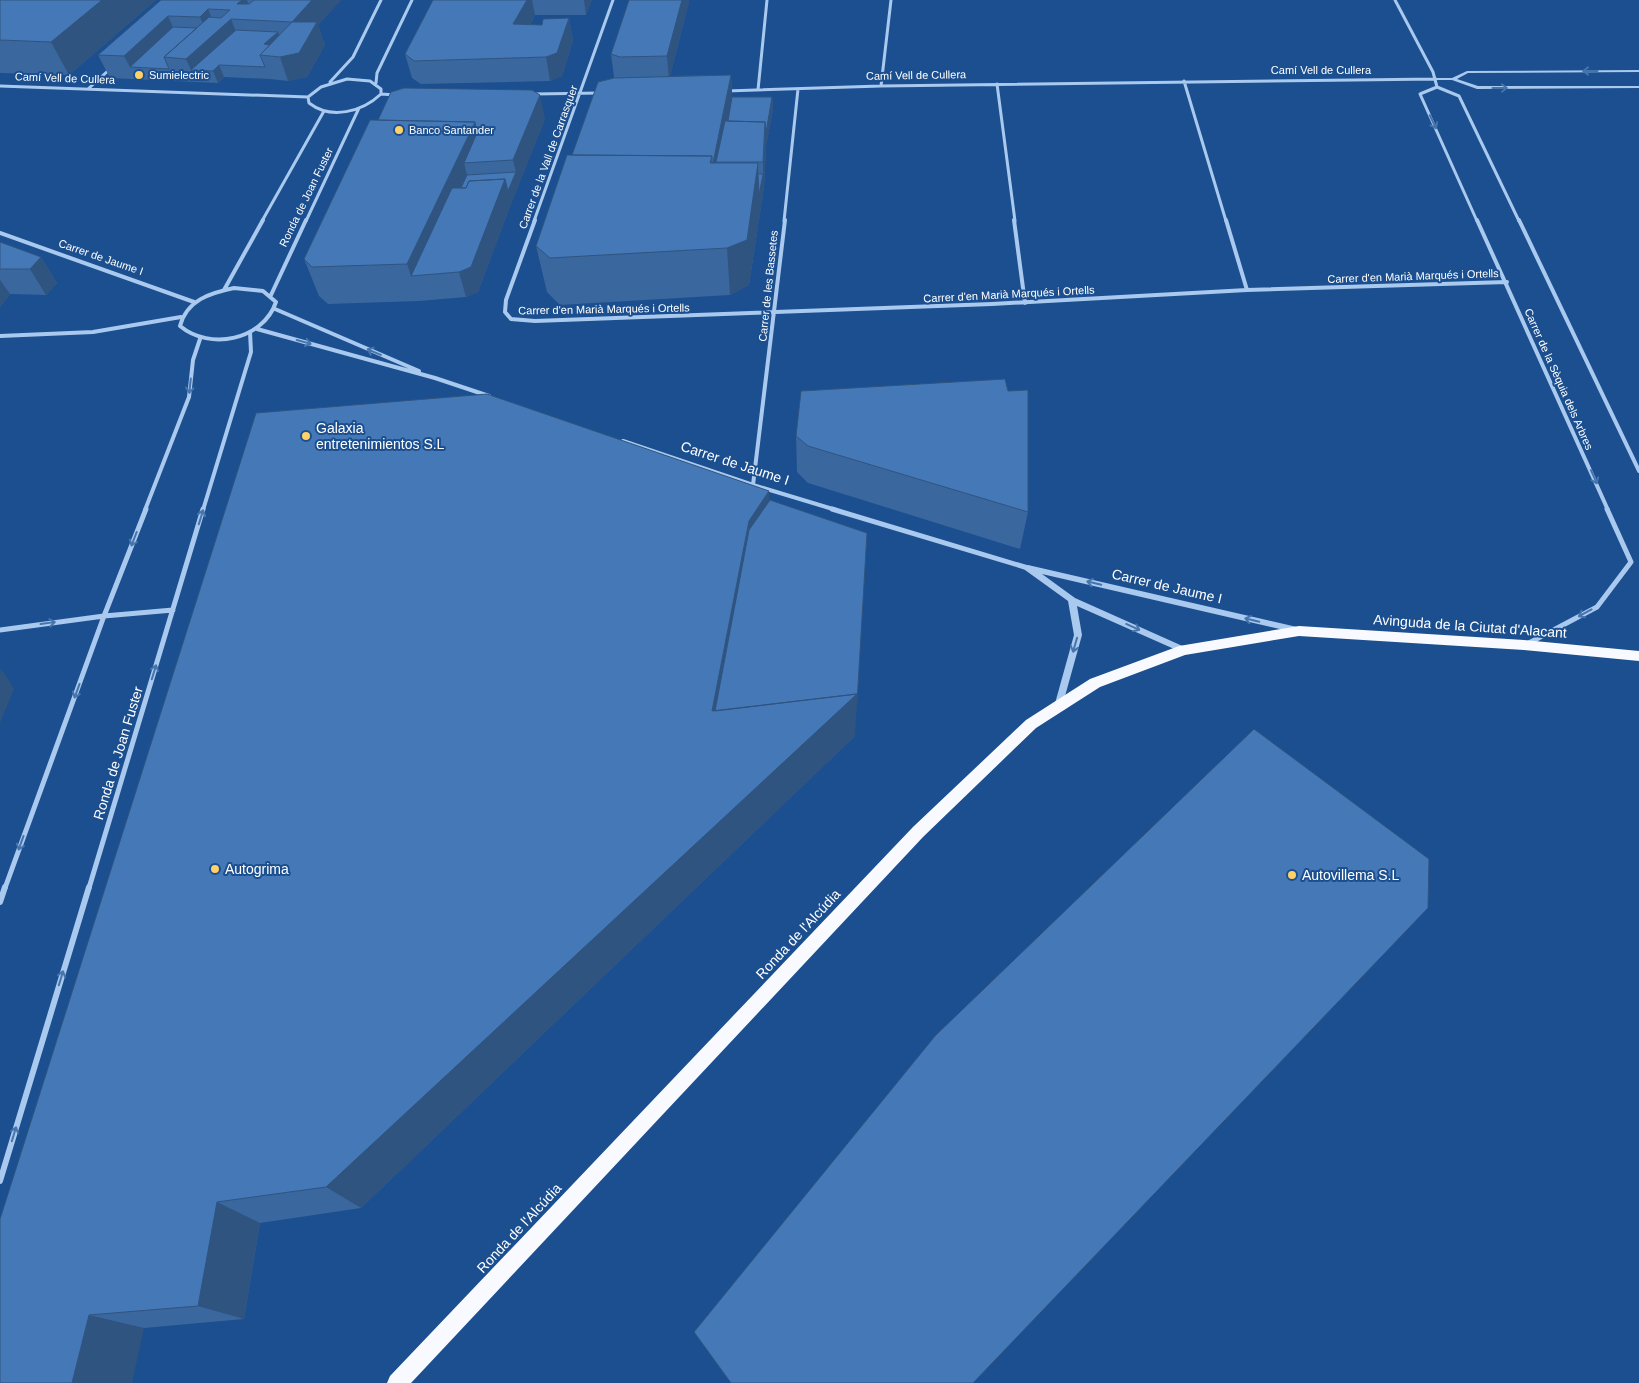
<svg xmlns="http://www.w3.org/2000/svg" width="1639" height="1383" font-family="Helvetica,sans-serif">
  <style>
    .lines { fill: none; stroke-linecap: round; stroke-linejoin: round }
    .minor-far3 { stroke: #a9c9ee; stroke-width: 3 }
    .minor-far2 { stroke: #a9c9ee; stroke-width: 4 }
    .minor-far1 { stroke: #a9c9ee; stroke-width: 5 }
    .minor { stroke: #a9c9ee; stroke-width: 6 }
    .tertiary { fill: #a9c9ee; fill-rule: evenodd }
    .trunk { fill: #f8faff; fill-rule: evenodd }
    .wall { fill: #3a679d }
    .shaded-wall { fill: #305480 }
    .building { fill: #4478b7; stroke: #305480 }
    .oneway { stroke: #4674ac }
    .poi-dot { fill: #ffd166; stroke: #1b4f8f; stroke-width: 2 }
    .labels { text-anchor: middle; stroke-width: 4; stroke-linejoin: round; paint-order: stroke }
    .far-street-label { font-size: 11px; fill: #fff; stroke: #1b4f8f }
    .far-poi-label { font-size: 11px; fill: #fff; stroke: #1b4f8f; text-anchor: start }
    .poi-label { font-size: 14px; fill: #fff; stroke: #1b4f8f; text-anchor: start }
    .street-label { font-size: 14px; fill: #fff; stroke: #1b4f8f }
  </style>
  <rect width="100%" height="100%" fill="#1b4f8f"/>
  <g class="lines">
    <!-- minor-far3 -->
    <path class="minor-far3" d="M1395,0L1433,72L1437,87
      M347,79L370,81L381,89V94C362,112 331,120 309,103L308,97L321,87Z
      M1184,81L1226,221
      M330,82L353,57L381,0
      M376,83L377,73L412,0
      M997,84L1015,221
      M0,86L308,97
      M881,86L891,0
      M88,89L110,69
      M758,90L767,0
      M726,91L881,86L1436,79
      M381,94L395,95
      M534,94L600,93
      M262,221L324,111
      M306,221L359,108
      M534,221L613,0
      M784,221L798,89
      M1477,221L1420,94L1437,87L1459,96L1519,221"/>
    <!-- minor-far2 -->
    <path class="minor-far2" d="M535,220L506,300L505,312L511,319L535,321L992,304L1247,290L1507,282
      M1014,220L1025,303
      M1226,220L1247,290
      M1477,220L1608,510
      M1519,220L1639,471
      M0,233L194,302
      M234,288L263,291L276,302C263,340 210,351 180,326C187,300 210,293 234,288Z
      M224,290L263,220
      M271,295L306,220
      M275,309L419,371
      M257,329L435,378L489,396
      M0,336L93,332L181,317
      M623,441L753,485L836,510
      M753,485L785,220
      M145,510L189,397L193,360L200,339
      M203,510L251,352L250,332"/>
    <!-- minor-far1 -->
    <path class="minor-far1" d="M832,509L1028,568
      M0,630L104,616L173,610
      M1527,644L1597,607L1631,562L1607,509
      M5,888L104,616L146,509
      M89,888L203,509"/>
    <!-- minor -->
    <path class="minor" d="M0,902L5,887
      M0,1181L89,887"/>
    <!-- tertiary -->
    <path class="tertiary" d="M1639,70V72L1468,73L1457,79L1478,86H1639V88L1477,89L1452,80H1436L1434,79L1436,78H1452L1467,71Z
      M1028,565L1297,627L1301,630L1297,633L1042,574L1075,598L1187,648L1188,650L1187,652H1181L1077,606L1082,635L1062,707L1061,710H1055L1054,707L1074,635L1068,601L1025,570L1024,568Z"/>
    <!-- trunk -->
    <path class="trunk" d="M1299,626L1524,640L1639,651V661L1524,650L1299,636L1185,655L1100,687L1036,728L923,837L411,1383H387L390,1376L913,827L1026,720L1090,679L1179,646Z"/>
  </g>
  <!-- wall -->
  <path class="wall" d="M0,0H156L69,75L0,73Z
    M161,0H341L318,25L325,45L307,77L288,81L270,79L224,77L218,83L110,78L98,55Z
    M433,0H592L586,15H535L530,25H542L569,18L573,41L562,76L550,81L421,84L412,78L405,54Z
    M689,2L670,76L731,75L732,97H772L773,109L766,146L764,187L749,285L730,295L560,305L547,292L536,246L572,155L614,77L611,54Z
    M545,119L511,204L478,292L466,297L419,301L328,304L319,296L304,259L370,120Z
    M0,242L41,257L57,283L46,295L10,294L0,307Z
    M796,436L1028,512L1020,549L808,483L797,472Z
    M770,500L855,736L361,1208L260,1223L244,1319L144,1328L0,1383Z"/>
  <!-- shaded-wall -->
  <path class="shaded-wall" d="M102,0H156L69,75L51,42Z
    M227,0H247L254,19Z
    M312,0H341L318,25L325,45L307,77L288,81L280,57L292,22Z
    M527,0H532L535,15L518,47L513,24Z
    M584,0H592L586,15Z
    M682,0H689V2L669,80L667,56Z
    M208,9L217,31L231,19L240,42L191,70L186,59L207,34L200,17Z
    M168,16L178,39L130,67L124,56Z
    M569,18L573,41L562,76L550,81L546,57Z
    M278,32L283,43L269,56L264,44Z
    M219,65L224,77L218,83L213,71Z
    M731,75L733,109L716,162L718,187L713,165Z
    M540,95L545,119L511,204L508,191L516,172L513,160Z
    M772,97L773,109L766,146L764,187L749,285L730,295L727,248L758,163L759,195L763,174V162L765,122Z
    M475,122L484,157L464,163L470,187L411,276L407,264Z
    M505,179L511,204L478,292L466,297L459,272Z
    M41,257L57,283L46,295L30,269Z
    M0,280L10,294L0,307Z
    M769,491L771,537L713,720L712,711L749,521Z
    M867,533L855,736L361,1208L326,1187Z
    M0,669L5,674L14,689L0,723Z
    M217,1202L260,1223L244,1319L198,1306Z
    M89,1315L144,1328L132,1383H72Z"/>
  <!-- building -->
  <path class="building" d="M0,0H102L51,42L0,40Z
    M161,0H242L237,4H249L254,0H312L292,22H317L299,53L280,57L260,55L292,22L231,19L186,59L164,57L209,17L221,18L230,10L208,9L200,17L168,16L124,56L98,55Z
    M433,0H527L513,24L542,25L543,19L569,18L557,53L546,57L414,61L405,54Z
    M629,0H682L667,56L620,57L611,54Z
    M173,27L197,28L164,57L169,69L130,67Z
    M236,30L278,32L264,44L270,45L260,55L265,67L219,65L213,71L191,70Z
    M731,75L713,163H712V156L572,155L598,82L614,78Z
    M404,88L532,90L540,95L513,160L464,163L477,133L475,122L378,120L391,92Z
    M732,97H772L766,133L765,122L728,121Z
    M370,120L475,122L407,264L312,267L304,259Z
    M725,121L765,122L763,162H716Z
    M567,155L712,156L710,163H758L747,240L727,248L550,258L536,246Z
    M516,172L508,191L505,179L469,181L466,188H461L467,175Z
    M758,174H763L759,195Z
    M505,179L471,267L459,272L411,276L452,188H466L469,181Z
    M0,242L41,257L30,269H0Z
    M1005,379L1008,391L1028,390V512L808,446L796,436L801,391Z
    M487,394L769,491L749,521L712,711L857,694L326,1187L217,1202L198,1306L89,1315L72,1383H0V1219L256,413Z
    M770,500L867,533L857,703V694L715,711L749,530Z
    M1254,729L1429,859L1428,908L973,1383H731L694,1332L935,1036Z"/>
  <!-- one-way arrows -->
  <defs><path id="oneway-shaft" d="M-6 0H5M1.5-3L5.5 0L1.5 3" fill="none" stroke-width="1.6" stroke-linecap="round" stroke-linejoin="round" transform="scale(1.25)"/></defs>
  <g class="oneway">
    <use href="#oneway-shaft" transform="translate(1590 71) rotate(180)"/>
    <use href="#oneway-shaft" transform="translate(1500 88)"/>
    <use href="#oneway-shaft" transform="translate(1433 122) rotate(65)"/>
    <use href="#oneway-shaft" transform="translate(304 342) rotate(15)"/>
    <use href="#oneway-shaft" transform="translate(374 352) rotate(-157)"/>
    <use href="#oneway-shaft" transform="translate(190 386) rotate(96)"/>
    <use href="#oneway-shaft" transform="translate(1594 477) rotate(66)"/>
    <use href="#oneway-shaft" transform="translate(201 517) rotate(-73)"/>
    <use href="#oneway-shaft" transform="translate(134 539) rotate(111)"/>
    <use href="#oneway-shaft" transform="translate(1094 583) rotate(-167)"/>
    <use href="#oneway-shaft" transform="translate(1585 613) rotate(152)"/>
    <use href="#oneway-shaft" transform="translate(1252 620) rotate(-167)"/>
    <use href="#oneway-shaft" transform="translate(48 623) rotate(-8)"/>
    <use href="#oneway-shaft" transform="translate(1133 627) rotate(24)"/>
    <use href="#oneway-shaft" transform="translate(1075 645) rotate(106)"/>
    <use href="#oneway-shaft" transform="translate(154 672) rotate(-73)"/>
    <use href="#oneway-shaft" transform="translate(77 691) rotate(110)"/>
    <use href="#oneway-shaft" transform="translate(21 843) rotate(110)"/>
    <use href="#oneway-shaft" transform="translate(61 978) rotate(-73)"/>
    <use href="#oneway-shaft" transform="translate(14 1134) rotate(-73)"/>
  </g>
  <!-- markers -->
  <g class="poi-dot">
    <circle cx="139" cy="75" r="5"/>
    <circle cx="399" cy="130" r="5"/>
    <circle cx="306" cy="436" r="5"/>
    <circle cx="215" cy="869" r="5"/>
    <circle cx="1292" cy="875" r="5"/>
  </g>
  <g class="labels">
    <!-- far-street labels -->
    <g class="far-street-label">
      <text x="1321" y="74">Camí Vell de Cullera</text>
      <text transform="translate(916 75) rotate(-1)" y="4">Camí Vell de Cullera</text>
      <text transform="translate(65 78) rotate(2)" y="4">Camí Vell de Cullera</text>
      <text transform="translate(548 157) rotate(-70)" y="4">Carrer de la Vall de Carrasquer</text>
      <text transform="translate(306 197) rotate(-64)" y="4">Ronda de Joan Fuster</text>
      <text transform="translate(101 257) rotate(19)" y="4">Carrer de Jaume I</text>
      <text transform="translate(1413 276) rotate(-2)" y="4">Carrer d'en Marià Marqués i Ortells</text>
      <text transform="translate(768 286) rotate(-84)" y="4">Carrer de les Bassetes</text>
      <text transform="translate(1009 294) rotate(-3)" y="4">Carrer d'en Marià Marqués i Ortells</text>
      <text transform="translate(604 309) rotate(-1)" y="4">Carrer d'en Marià Marqués i Ortells</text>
      <text transform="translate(1559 379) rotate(66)" y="4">Carrer de la Sèquia dels Arbres</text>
    </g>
    <!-- far-poi labels -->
    <g class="far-poi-label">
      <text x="149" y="79">Sumielectric</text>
      <text x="409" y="134">Banco Santander</text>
    </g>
    <!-- poi labels -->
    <g class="poi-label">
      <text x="316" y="433">Galaxia<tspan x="316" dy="16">entretenimientos S.L</tspan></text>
      <text x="225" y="874">Autogrima</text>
      <text x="1302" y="880">Autovillema S.L</text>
    </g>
    <!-- street labels -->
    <g class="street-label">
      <text transform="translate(735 463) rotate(18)" y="5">Carrer de Jaume I</text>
      <text transform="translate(1167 586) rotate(13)" y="5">Carrer de Jaume I</text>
      <text transform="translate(1470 626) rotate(4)" y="5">Avinguda de la Ciutat d'Alacant</text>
      <text transform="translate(118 753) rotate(-73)" y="5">Ronda de Joan Fuster</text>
      <text transform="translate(798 934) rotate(-47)" y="5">Ronda de l'Alcúdia</text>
      <text transform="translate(519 1228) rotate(-47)" y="5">Ronda de l'Alcúdia</text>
    </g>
  </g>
</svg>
